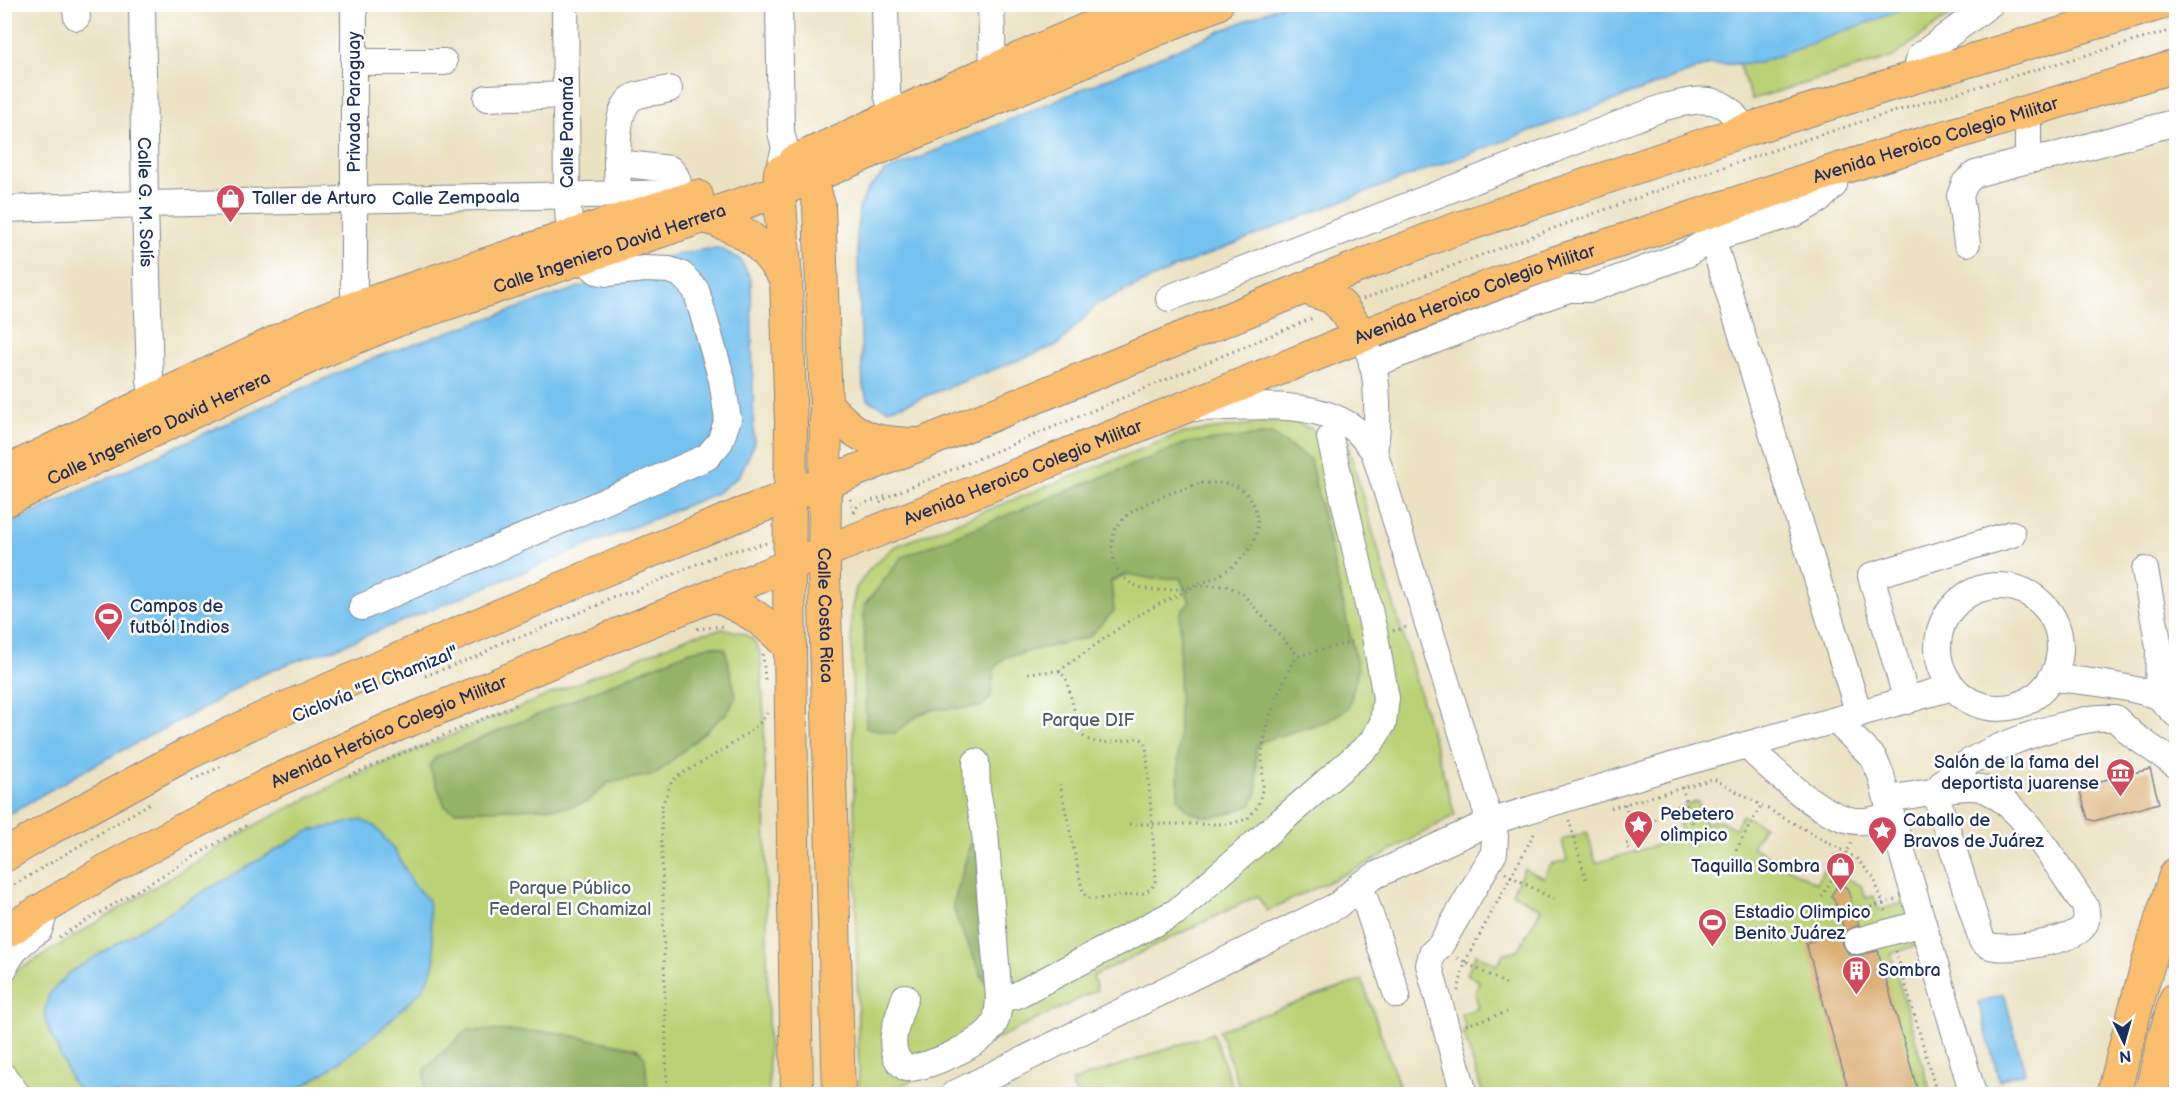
<svg xmlns="http://www.w3.org/2000/svg" width="2181" height="1099" font-family="'Balsamiq Sans',sans-serif">
  <style>
    .green { fill: #bbd175; stroke: #6b806a; stroke-width: 1.5 }
    .forest { fill: #94b366; stroke: #587162; stroke-width: 1.5 }
    .water { fill: #75c1ef; stroke: #4878a6; stroke-width: 1.5 }
    .building { fill: #daab6e }
    .lines { fill: none; stroke-linecap: round; stroke-linejoin: round }
    .minor-casing { stroke: #838890; stroke-width: 28 }
    .major-casing { stroke: #838890; stroke-width: 34 }
    .highway-casing { stroke: #838890; stroke-width: 35 }
    .path { stroke: #838890; stroke-width: 3; stroke-dasharray: 1.5 4.5; stroke-linecap: butt }
    .minor { stroke: #fff; stroke-width: 26 }
    .major { stroke: #fbbd6e; stroke-width: 32 }
    .highway { stroke: #fbbd6e; stroke-width: 33 }
    .labels { text-anchor: middle; stroke-width: 5; stroke-linejoin: round; paint-order: stroke }
    .street-label { font-size: 18px; fill: #1b2f5e; stroke: #fff }
    .poi-label { font-size: 18px; fill: #1b2f5e; stroke: #fff; text-anchor: start }
    .park-label { font-size: 18px; fill: #4b6065; stroke: #fff }
  </style>
  <rect width="100%" height="100%" fill="#fff"/>
  <filter id="ink" filterUnits="userSpaceOnUse"><feTurbulence type="fractalNoise" baseFrequency=".0167" numOctaves="2"/><feDisplacementMap in="SourceGraphic" scale="12" xChannelSelector="R" yChannelSelector="G"/><feConvolveMatrix kernelMatrix="1 2 1 2 8 2 1 2 1" color-interpolation-filters="sRGB"/></filter>
  <filter id="wash" filterUnits="userSpaceOnUse"><feTurbulence type="fractalNoise" baseFrequency=".008" numOctaves="4" result="noise"/><feDisplacementMap in="SourceGraphic" scale="24" xChannelSelector="R" yChannelSelector="G"/><feGaussianBlur stdDeviation="1.35" result="paint"/><feColorMatrix in="noise" values="0 0 0 0 0 0 0 0 0 0 0 0 0 0 0 0 0 1.4 0 .05"/><feComposite in="paint" operator="in"/></filter>
  <g filter="url(#wash)">
    <rect width="100%" height="100%" fill="#ebe2c2"/>
    <!-- green -->
    <path class="green" d="M1953,4L1956,11L1891,58L1752,99L1715,5Z
      M1282,420L1298,423L1348,446L1455,815L1372,861L1267,911L1257,896L1093,976L1097,990L884,1094H871L859,1087L851,612L856,588L871,567L894,547L1179,434Z
      M722,629C740,631 755,635 760,653L764,715L769,1094H5L4,976L29,964L259,823L348,778L691,636Z
      M1698,801L1705,823L1720,820L1735,829L1742,815L1764,826L1752,847L1816,883L1833,854L1851,863L1844,877L1862,886L1866,898L1874,896L1879,910L1905,902L1917,945L1891,954L1931,1094H1483L1463,1032L1466,1028L1461,1014L1479,1008L1475,994L1479,981L1467,974L1476,954L1497,965L1504,953L1517,951L1541,909L1512,893L1524,869L1544,878L1551,865L1567,861L1562,840L1587,832L1596,863L1681,838L1677,809Z
      M1362,980L1402,1094H1242L1219,1030Z
      M1213,1033L1235,1094H1076L1071,1082Z"/>
    <!-- forest -->
    <path class="forest" d="M1272,434L1310,460L1358,669L1349,707L1328,721L1263,741L1256,747L1257,792L1251,805C1232,813 1211,822 1191,812C1186,810 1182,802 1178,798L1180,613L1190,602L1180,578L1153,579L1128,574L1111,581L1114,611L1089,637L1005,657L994,669L991,697L981,707L935,709L920,714L895,733L866,728L864,606L902,557L1187,443Z
      M712,645L725,649L736,696L728,712L656,774L608,783L588,801L571,807L454,811L445,806L429,766L436,757L688,652Z
      M971,842H976L989,979L984,981L956,917L953,905Z
      M467,1030L553,1032L636,1048L645,1057L648,1094H424L425,1069Z"/>
    <!-- water -->
    <path class="water" d="M1285,4H1915V5L1759,63L1709,65L1334,204L1179,266L1097,304L1059,344L906,404L887,409L869,401L863,387L857,236L859,209L868,189L885,172Z
      M718,248L740,259L751,279L754,445L739,476L717,493L334,649C302,658 269,669 240,686C230,692 220,700 209,705C140,741 71,776 5,817V526L298,390L379,356L667,257L700,250Z
      M361,820L375,826L397,854L413,884L428,900L435,959L429,978L419,993L379,1031L330,1069L291,1094H83L72,1082L46,1023L45,1010L49,994L70,972L182,904L309,831Z
      M2004,994L2025,1072L1999,1080L1978,1002Z"/>
    <g id="blocks">
      <!-- building -->
      <path class="building" d="M2150,769L2159,803L2094,821L2088,819L2080,792L2084,785Z
        M1839,883L1847,888L1859,925L1846,931L1842,938L1843,945L1847,952L1854,956L1878,951L1919,1095H1850L1806,943L1845,931L1834,899L1831,896Z"/>
    </g>
  </g>
  <g filter="url(#ink)">
    <use href="#blocks" fill-opacity="0" stroke="#838890" stroke-width="1.5"/>
    <g class="lines">
      <defs>
        <g id="minor">
          <path d="M75,4L77,17"/>
          <path id="s1" d="M142,4L145,204L150,381L153,400"/>
          <path d="M354,4V292L357,307"/>
          <path d="M779,4L781,132L785,148L780,168"/>
          <path d="M885,4L887,93L893,117"/>
          <path d="M991,4L993,70"/>
          <path d="M354,62H444"/>
          <path d="M1915,77L1920,56L1990,4"/>
          <path d="M487,98L566,95"/>
          <path d="M2026,112L2028,126V160"/>
          <path d="M617,163C618,145 615,104 636,96C646,92 659,92 669,89"/>
          <path d="M618,194L617,163L670,169C678,176 678,183 679,193"/>
          <path id="s2" d="M4,209L145,204L679,193L685,199"/>
          <path d="M1712,238L1859,714"/>
          <path d="M1967,243L1960,196L1965,183L1975,174L2028,160L2058,155L2176,122"/>
          <path d="M1169,298L1664,107C1683,103 1707,95 1724,106C1733,111 1739,123 1746,130"/>
          <path d="M1368,351C1379,372 1379,428 1374,451"/>
          <path d="M1372,365L1537,300L1569,289H1590L1687,254L1712,238L1796,213L1819,200L1834,185L1836,170"/>
          <path d="M2145,570L2159,647L2158,696L2176,714"/>
          <circle cx="1999" cy="647" r="61"/>
          <path d="M362,607L707,457L720,442L728,419L722,380L696,290L681,274L669,270L645,269L607,273L597,271L581,257L570,236L567,195L565,4"/>
          <path d="M2051,678C2088,681 2122,685 2158,696"/>
          <path d="M1907,701L1871,576L2012,534"/>
          <path d="M1836,721L1873,757L1881,775L1891,815"/>
          <path d="M1746,745C1772,769 1827,825 1864,821C1873,821 1883,817 1891,815L1973,1094"/>
          <path d="M1937,791C1954,756 2054,725 2091,719C2099,717 2107,718 2115,718L2133,735L2176,765"/>
          <path d="M1888,799L1937,791V798L1982,941C1986,944 1989,947 1995,947C2013,949 2070,942 2082,928C2088,921 2087,914 2085,906C2062,873 2021,802 1983,789C1969,784 1951,789 1937,791"/>
          <path d="M1360,885L1397,995"/>
          <path d="M1857,941L1923,923"/>
          <path d="M4,969C11,951 23,941 39,930L46,908"/>
          <path d="M905,997C898,1019 882,1052 906,1068C927,1069 981,1044 993,1026C998,1018 998,1009 999,999L985,833L977,790L976,762"/>
          <path d="M999,999L1015,996L1176,912L1371,743L1383,723L1386,698L1375,636L1330,438"/>
          <path d="M4,1077L17,1094"/>
          <path d="M954,1094L1338,905L1360,885L1376,875L1490,822L1374,451C1367,443 1361,433 1352,427C1308,397 1243,408 1193,408"/>
          <path d="M1464,1094L1429,965L1432,953L1440,946L1494,853L1495,836L1490,822L1675,765L1953,687"/>
        </g>
        <g id="major">
          <path d="M795,161L993,70L1144,4"/>
          <path id="s3" d="M797,161L815,191L819,205L826,404L824,573L839,1094"/>
          <path d="M780,172L779,191L786,279L791,424L789,586L797,1094"/>
          <path d="M705,217C749,231 759,241 786,279"/>
          <path d="M1304,288L1331,297L1342,307L1362,336"/>
          <path d="M826,404C857,438 869,443 915,444"/>
          <path d="M4,473L153,400L313,324L357,307L570,236L697,196"/>
          <path id="s4" d="M4,501L316,354L396,321L779,191L1217,4"/>
          <path d="M714,595C749,611 764,619 790,648"/>
          <path d="M4,856L49,829L187,754L267,716L595,574L734,517L848,474L1304,288L1450,231L1746,130L1915,77L2160,4"/>
          <path id="s5" d="M4,933L110,868L267,785L393,727L714,595L862,537L1362,336L1526,272L1836,170L2176,66"/>
        </g>
        <path id="highway" d="M2114,1094C2131,1020 2152,947 2176,874
          M2151,1094L2163,1043L2176,999"/>
      </defs>
      <!-- minor casing -->
      <use href="#minor" class="minor-casing"/>
      <!-- major casing -->
      <use href="#major" class="major-casing"/>
      <!-- highway casing -->
      <use href="#highway" class="highway-casing"/>
      <!-- path -->
      <path class="path" d="M1363,299C1501,248 1638,196 1777,149C1909,105 2043,68 2176,29
        M1201,483C1212,483 1222,482 1233,485C1257,493 1264,526 1251,546C1235,572 1199,588 1169,590C1139,592 1114,582 1112,548C1112,541 1113,532 1117,526C1132,504 1177,491 1201,483Z
        M850,499L854,513
        M880,503L889,496L1315,317
        M854,513L858,505L887,496
        M697,629L724,626
        M1393,631L1407,627
        M763,654L765,680
        M1059,671L1136,616L1195,586H1226L1242,593L1298,656L1355,641
        M1028,673L1059,671L1066,678L1080,733C1092,749 1120,740 1138,738L1143,740L1146,744L1156,879L1152,888L1144,893L1098,899L1088,898L1083,893L1060,784
        M425,676L481,655L500,643L526,635L598,605L611,597L635,591L720,554L767,543
        M349,776L520,703
        M192,780L224,765
        M1682,787L1699,846
        M1625,804L1637,846
        M1611,808L1714,779L1856,858L1874,878L1886,912
        M1569,820L1586,879
        M1129,824H1229L1247,819L1258,806L1263,786L1262,752L1267,723L1279,692L1293,661L1298,656
        M1632,827L1657,819
        M1629,849L1626,844L1645,838L1647,845
        M1736,850L1761,806
        M1505,873L1557,901
        M4,891L152,802
        M1822,897L1853,840
        M1836,917L1895,900
        M1808,935L1843,926
        M59,937L249,824
        M1896,951L1937,1094
        M1457,958L1508,985
        M1902,970L1915,967
        M1458,991L1465,962L1536,830
        M4,1001L8,990
        M1466,1025L1507,1012
        M667,1094L661,808L672,781L677,777C700,762 756,735 767,713"/>
      <!-- minor -->
      <use href="#minor" class="minor"/>
      <!-- major -->
      <use href="#major" class="major"/>
      <!-- highway -->
      <use href="#highway" class="highway"/>
    </g>
  </g>
  <!-- icons -->
  <defs>
    <symbol id="shop-pin" viewBox="-11 -11 22 30"><path d="M0 17L-7.5 6A9.5 9.5 0 1 1 7.5 6Z" fill="#d1495b" stroke="#fff"/><path d="M-5-2.5h2.3a2.7 3.5 0 0 1 5.4 0H5L5.5 6h-11ZM-1.5-2.5h3a1.5 2.3 0 0 0-3 0Z" fill="#fff"/></symbol>
    <symbol id="stadium-pin" viewBox="-11 -11 22 30"><path d="M0 17L-7.5 6A9.5 9.5 0 1 1 7.5 6Z" fill="#d1495b" stroke="#fff"/><path d="M0-5a6.5 5 0 1 0 0 10a6.5 5 0 1 0 0-10ZM-3.5-1.8h7v3.6h-7Z" fill="#fff"/></symbol>
    <symbol id="museum-pin" viewBox="-11 -11 22 30"><path d="M0 17L-7.5 6A9.5 9.5 0 1 1 7.5 6Z" fill="#d1495b" stroke="#fff"/><path d="M0-6L6-3V-2H-6V-3ZM-5-1h2V3h-2ZM-1-1h2V3h-2ZM3-1h2V3H3ZM-6 4H6V6H-6Z" fill="#fff"/></symbol>
    <symbol id="sight-pin" viewBox="-11 -11 22 30"><path d="M0 17L-7.5 6A9.5 9.5 0 1 1 7.5 6Z" fill="#d1495b" stroke="#fff"/><path d="M0-6L1.8-2.2L6-1.7L2.9 1.2L3.7 5.4L0 3.3L-3.7 5.4L-2.9 1.2L-6-1.7L-1.8-2.2Z" fill="#fff"/></symbol>
    <symbol id="building-pin" viewBox="-11 -11 22 30"><path d="M0 17L-7.5 6A9.5 9.5 0 1 1 7.5 6Z" fill="#d1495b" stroke="#fff"/><path d="M-4-6H4V6H1V3H-1V6H-4ZM-2.5-4.3h1.7v1.8h-1.7ZM.8-4.3h1.7v1.8H.8ZM-2.5-1h1.7V.8h-1.7ZM.8-1h1.7V.8H.8Z" fill="#fff"/></symbol>
  </defs>
  <g fill-rule="evenodd">
    <use href="#shop-pin" x="214" y="182" width="33" height="45"/>
    <use href="#stadium-pin" x="92" y="600" width="33" height="45"/>
    <use href="#museum-pin" x="2104" y="756" width="33" height="45"/>
    <use href="#sight-pin" x="1622" y="808" width="33" height="45"/>
    <use href="#sight-pin" x="1866" y="814" width="33" height="45"/>
    <use href="#shop-pin" x="1824" y="850" width="33" height="45"/>
    <use href="#stadium-pin" x="1696" y="906" width="33" height="45"/>
    <use href="#building-pin" x="1840" y="954" width="33" height="45"/>
  </g>
  <g class="labels">
    <!-- street labels -->
    <g class="street-label">
      <text transform="translate(354 102) rotate(-90)" y="6">Privada Paraguay</text>
      <text transform="translate(567 132) rotate(-90)" y="6">Calle Panamá</text>
      <text dy="6" stroke="none"><textPath href="#s5" startOffset="2092">Avenida Heroico Colegio Militar</textPath></text>
      <text dy="6" stroke="none"><textPath href="#s2" startOffset="452">Calle Zempoala</textPath></text>
      <text dy="6" stroke="none"><textPath href="#s1" startOffset="198">Calle G. M. Solís</textPath></text>
      <text dy="6" stroke="none"><textPath href="#s4" startOffset="657">Calle Ingeniero David Herrera</textPath></text>
      <text dy="6" stroke="none"><textPath href="#s5" startOffset="1606">Avenida Heroico Colegio Militar</textPath></text>
      <text dy="6" stroke="none"><textPath href="#s4" startOffset="171">Calle Ingeniero David Herrera</textPath></text>
      <text dy="6" stroke="none"><textPath href="#s5" startOffset="1120">Avenida Heroico Colegio Militar</textPath></text>
      <text dy="6" stroke="none"><textPath href="#s3" startOffset="460">Calle Costa Rica</textPath></text>
      <text transform="translate(375 684) rotate(-22)" y="6">Ciclovía "El Chamizal"</text>
      <text dy="6" stroke="none"><textPath href="#s5" startOffset="435">Avenida Heróico Colegio Militar</textPath></text>
    </g>
    <!-- poi labels -->
    <g class="poi-label">
      <text x="252" y="204">Taller de Arturo</text>
      <text x="130" y="612">Campos de<tspan x="130" dy="21">futból Indios</tspan></text>
      <text x="2099" y="768" text-anchor="end">Salón de la fama del<tspan x="2099" dy="21">deportista juarense</tspan></text>
      <text x="1660" y="820">Pebetero<tspan x="1660" dy="21">olìmpico</tspan></text>
      <text x="1903" y="826">Caballo de<tspan x="1903" dy="21">Bravos de Juárez</tspan></text>
      <text x="1820" y="872" text-anchor="end">Taquilla Sombra</text>
      <text x="1734" y="918">Estadio Olimpico<tspan x="1734" dy="21">Benito Juárez</tspan></text>
      <text x="1878" y="976">Sombra</text>
    </g>
    <!-- park labels -->
    <g class="park-label">
      <text x="1088" y="726">Parque DIF</text>
      <text x="570" y="894">Parque Público<tspan x="570" dy="21">Federal El Chamizal</tspan></text>
    </g>
  </g>
  <!-- margin -->
  <rect width="2181" height="1099" fill="none" stroke="#fff" stroke-width="24"/>
  <!-- north arrow -->
  <g transform="translate(2124 1042) rotate(175)" stroke="#ffffff" stroke-width="4.5" paint-order="stroke">
  <path d="M0-4.5L10 22L0 15L-10 22Z" fill="#1b2f5e"/>
  <text y="-9" font-size="16" font-weight="bold" text-anchor="middle" fill="#1b2f5e">N</text>
  </g>
</svg>
